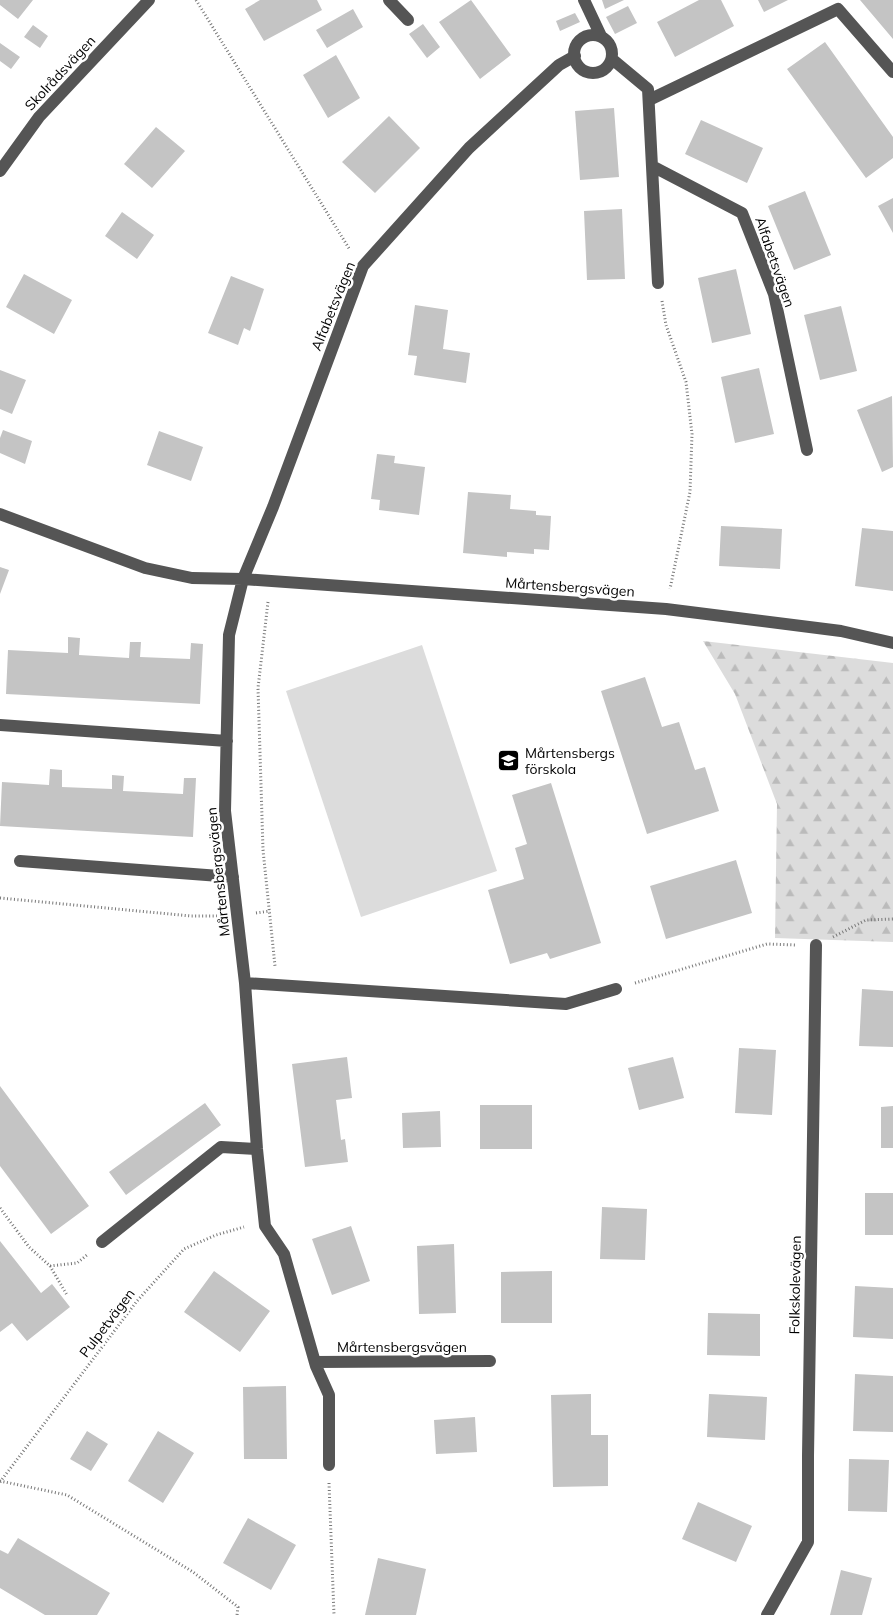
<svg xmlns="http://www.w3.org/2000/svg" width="893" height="1615" font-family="Mulish,sans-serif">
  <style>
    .forest { fill: url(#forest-firs) }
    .pitch { fill: #dcdcdc }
    .building { fill: #c4c4c4 }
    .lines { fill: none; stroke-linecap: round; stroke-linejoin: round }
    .path { stroke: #777; stroke-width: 3; stroke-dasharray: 1 2.5; stroke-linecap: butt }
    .minor { stroke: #555; stroke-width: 12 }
    .labels { text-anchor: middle; stroke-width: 5; stroke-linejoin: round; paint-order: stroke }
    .street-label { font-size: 14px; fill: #000; stroke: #fff }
    .poi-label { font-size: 14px; fill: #000; stroke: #fff; text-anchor: start }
  </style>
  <defs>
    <pattern id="forest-firs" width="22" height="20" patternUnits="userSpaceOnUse" patternTransform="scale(1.25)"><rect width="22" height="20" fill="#dcdcdc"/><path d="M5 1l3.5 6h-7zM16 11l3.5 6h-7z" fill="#bbb"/></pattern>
  </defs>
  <rect width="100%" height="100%" fill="#fff"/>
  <!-- forest -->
  <path class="forest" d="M703,641L893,663V942L775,938L777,804L735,694Z"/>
  <!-- pitch -->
  <path class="pitch" d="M422,645L497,871L361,917L286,691Z"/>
  <!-- building -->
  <path class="building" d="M0,0H33L18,19L0,5Z
    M260,0H317L322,10L264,41L245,9Z
    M471,0L511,55L480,79L439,22Z
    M602,0H624L605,9Z
    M699,0H721L734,26L675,57L657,22Z
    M758,0H788L764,12Z
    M860,0H893V39Z
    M628,6L637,23L615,34L606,17Z
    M353,9L363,27L327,48L316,30Z
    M575,13L580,22L560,31L556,21Z
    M423,24L440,47L427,58L409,34Z
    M33,25L48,36L40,48L24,37Z
    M825,42L893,137V158L866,178L787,69Z
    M0,43L20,57L11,69L0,61Z
    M336,55L360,98L328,118L303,75Z
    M614,108L619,177L580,180L575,111Z
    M389,116L420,148L375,193L342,162Z
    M701,120L763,148L747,183L685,154Z
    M156,127L185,151L152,188L124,164Z
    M805,191L831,255L794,270L768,206Z
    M893,198V233L878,206Z
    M622,209L625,279L587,280L584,211Z
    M122,212L154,235L137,259L105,236Z
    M736,269L751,334L712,343L698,278Z
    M24,274L72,300L54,334L6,307Z
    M231,276L264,289L250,331L244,328L238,345L208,333Z
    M415,305L448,310L443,349L470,353L466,383L414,375L417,356L408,355Z
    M841,306L857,371L820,380L804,315Z
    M759,368L774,434L735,443L721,377Z
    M0,370L26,380L12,414L0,409Z
    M892,396L893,467L882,472L857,410Z
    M3,430L32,441L25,464L0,453V438Z
    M159,431L203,447L191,481L147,465Z
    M377,454L395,456L394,463L425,467L419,515L379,510L380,500L371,499Z
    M468,492L511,495L510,509L536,511V515L551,516L549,550L534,549V554L507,552V557L463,553Z
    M721,526L782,529L780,569L719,566Z
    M862,528L893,531V591L855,586Z
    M0,567L9,570L0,594Z
    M68,637L80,638L79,655L129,658L130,642H141L140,657L190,659L191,643L203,644L200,704L6,694L8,650L68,653Z
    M645,677L662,727L679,722L695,770L705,767L719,811L647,834L601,691Z
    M50,769L62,770V787L112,789V775L124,776L123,791L183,794L184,778H196L193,837L0,826L2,782L49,785Z
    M551,783L601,943L550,959L547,953L510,964L488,890L524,879L515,848L527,844L512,795Z
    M736,860L752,913L666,939L650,886Z
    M862,989L893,991V1047L859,1046Z
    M739,1048L776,1050L772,1115L735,1113Z
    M347,1057L352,1098L336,1100L341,1140L345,1139L348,1162L305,1167L292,1064Z
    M673,1057L684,1098L639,1110L628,1068Z
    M0,1086L89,1206L51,1234L0,1166Z
    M205,1103L221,1125L126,1195L109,1172Z
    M480,1105H532V1149H480Z
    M893,1106V1148H881V1107Z
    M440,1111L441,1147L403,1148L402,1113Z
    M865,1193H893V1235H865Z
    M602,1207L647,1209L645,1260L600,1259Z
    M351,1226L370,1281L332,1295L312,1239Z
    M0,1241L41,1293L52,1284L70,1307L27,1341L12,1323L0,1332Z
    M454,1244L456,1313L419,1314L417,1246Z
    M214,1271L270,1311L240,1352L184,1312Z
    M552,1271V1323H501V1272Z
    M855,1286L893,1288V1339L853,1337Z
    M708,1313L760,1314V1356L707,1355Z
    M855,1374L893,1376V1432L853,1431Z
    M286,1386L287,1459H244L243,1387Z
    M591,1394V1435H608V1486L553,1487L551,1395Z
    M709,1394L767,1397L765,1440L707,1437Z
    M475,1417L477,1452L436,1454L434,1420Z
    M87,1431L108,1444L91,1471L70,1459Z
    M158,1431L194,1453L163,1503L128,1481Z
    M849,1459L889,1460L887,1512L848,1511Z
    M698,1502L752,1526L736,1562L682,1539Z
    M248,1518L296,1545L271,1590L223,1563Z
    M18,1538L110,1593L97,1615H45L0,1588V1550L8,1554Z
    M378,1558L426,1569L416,1615H365Z
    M841,1570L872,1578L862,1615H830Z"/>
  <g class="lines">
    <!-- path -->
    <path class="path" d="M196,0L350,250
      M662,301L666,325L686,382L692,434L690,492L670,589
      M268,602L258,688L263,850L275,966
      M0,898L191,916H217
      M256,913L270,911
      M833,937L866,920L893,919
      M635,983L767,944L796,945
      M0,1208L29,1247L50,1266L77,1263L87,1255
      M50,1266L67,1295
      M0,1481L67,1495L193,1572L238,1607L237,1615
      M0,1482L137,1301L184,1249L216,1235L244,1227
      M329,1483L334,1615"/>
    <!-- minor -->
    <path class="minor" d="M389,0L408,20
      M584,0L601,36
      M574 54a19 19 0 1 1 38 0a19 19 0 1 1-38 0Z
      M612,59L648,89L658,283
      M649,100L838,9L893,72
      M652,166L742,213L774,294L807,450
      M0,171L39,117L149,0
      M0,514L145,568L192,578L243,579L666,609L841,631L893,643
      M0,725L227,741
      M20,861L233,877
      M245,983L566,1004L616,989
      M102,1242L221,1147L257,1149
      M315,1362L490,1361
      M329,1465V1395L316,1366L284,1254L265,1226L257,1149L245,983L225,811L229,635L243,579L273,507L363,266L469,148L559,65L575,56
      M767,1615L808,1542V1456L816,945"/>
  </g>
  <!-- icons -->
  <defs>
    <symbol id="school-square" viewBox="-11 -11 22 22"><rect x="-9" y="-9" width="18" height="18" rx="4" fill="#000" stroke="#fff"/><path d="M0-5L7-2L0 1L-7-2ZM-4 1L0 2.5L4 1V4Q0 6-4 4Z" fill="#fff"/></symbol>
  </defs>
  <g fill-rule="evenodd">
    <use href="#school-square" x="496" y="748" width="25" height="25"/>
  </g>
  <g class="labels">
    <!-- street labels -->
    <g class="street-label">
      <text transform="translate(60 73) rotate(-47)" y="5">Skolrådsvägen</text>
      <text transform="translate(775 262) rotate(71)" y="5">Alfabetsvägen</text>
      <text transform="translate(333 306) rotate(-68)" y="5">Alfabetsvägen</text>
      <text transform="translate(570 587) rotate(4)" y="5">Mårtensbergsvägen</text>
      <text transform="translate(218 872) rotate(-96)" y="5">Mårtensbergsvägen</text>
      <text transform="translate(795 1285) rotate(-89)" y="5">Folkskolevägen</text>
      <text transform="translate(107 1323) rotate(-53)" y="5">Pulpetvägen</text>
      <text x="402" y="1352">Mårtensbergsvägen</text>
    </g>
    <!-- poi labels -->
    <g class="poi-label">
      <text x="525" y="758">Mårtensbergs<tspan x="525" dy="16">förskola</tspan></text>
    </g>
  </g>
</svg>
